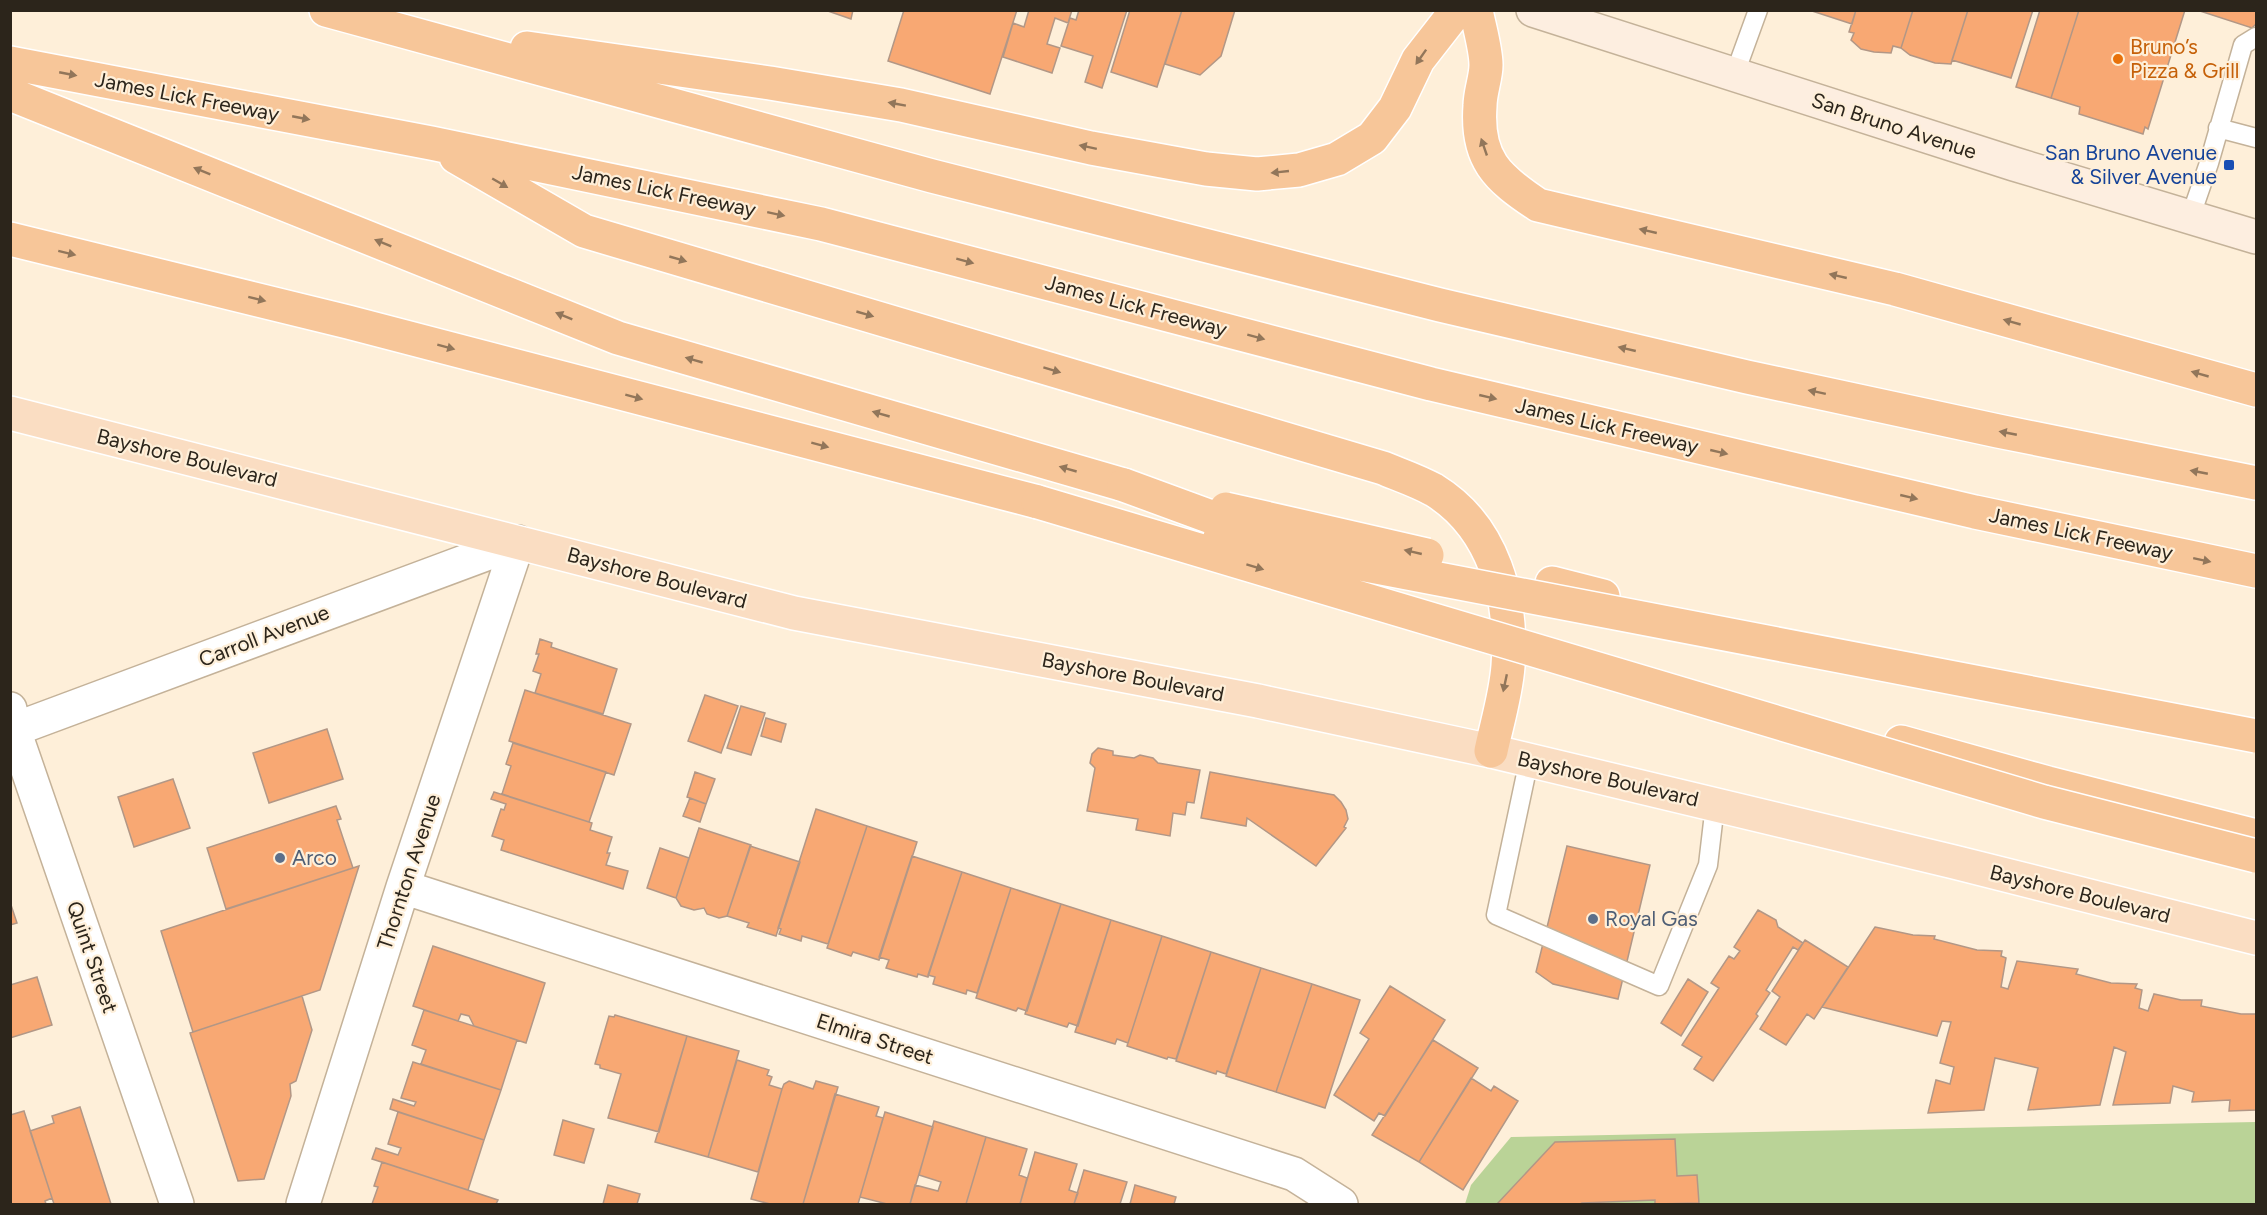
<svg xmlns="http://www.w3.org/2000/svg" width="2267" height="1215" font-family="Figtree,sans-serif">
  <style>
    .green { fill: #bad397 }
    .building { fill: #f8a873; stroke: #b29786; stroke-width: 1.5 }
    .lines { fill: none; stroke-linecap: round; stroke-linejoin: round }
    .lane-casing { stroke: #c4b299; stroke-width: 21 }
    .street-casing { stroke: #c4b299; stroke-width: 36 }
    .secondary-casing { stroke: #c4b299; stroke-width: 36 }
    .primary-casing { stroke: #fff; stroke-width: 36 }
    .highway-casing { stroke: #fff; stroke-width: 36 }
    .lane { stroke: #fff; stroke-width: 18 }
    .street { stroke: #fff; stroke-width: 33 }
    .secondary { stroke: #fdeee0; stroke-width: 33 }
    .primary { stroke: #faddc2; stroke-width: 33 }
    .highway { stroke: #f7c699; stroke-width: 33 }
    .highway-bridge-casing { stroke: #fff; stroke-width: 36; stroke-linecap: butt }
    .highway-bridge { stroke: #f7c699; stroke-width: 33 }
    .oneway { fill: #92765a }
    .food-dot { fill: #e8710a; stroke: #feefd9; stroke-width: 2 }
    .transit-dot { fill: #1a4fb4; stroke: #feefd9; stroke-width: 2 }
    .service-dot { fill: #5c6f8a; stroke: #feefd9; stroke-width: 2 }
    .labels { text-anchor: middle; stroke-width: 4.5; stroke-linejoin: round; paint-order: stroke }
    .food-label { font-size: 21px; fill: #c56008; stroke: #feefd9; text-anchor: start }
    .street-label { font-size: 21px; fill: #2c251b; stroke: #feefd9 }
    .transit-label { font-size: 21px; fill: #164399; stroke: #feefd9; text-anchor: end }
    .service-label { font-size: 21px; fill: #4e5e75; stroke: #feefd9; text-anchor: start }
  </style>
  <rect width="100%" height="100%" fill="#feefd9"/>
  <!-- green -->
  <path class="green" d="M2256,1122V1204H1465L1471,1185L1511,1137Z"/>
  <!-- building -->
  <path class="building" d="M825,10H853L851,19Z
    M904,10H1017L990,94L888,61Z
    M1029,10H1072L1068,23L1055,18L1047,44L1060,48L1052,73L1003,57L1013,23L1024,27Z
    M1079,10H1127L1102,88L1085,82L1093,56L1061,46L1070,18L1076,20Z
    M1130,10H1182L1157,87L1111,72Z
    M1182,10H1235L1221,56L1200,75L1165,64Z
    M1809,10H1856L1852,24Z
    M1856,10H1913L1901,48L1893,46L1891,53L1874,52L1861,49L1851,40L1854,33L1849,32Z
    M1913,10H1968L1951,64L1935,63L1910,55L1901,48Z
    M1968,10H2033L2011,78L1952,60Z
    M2040,10H2079L2051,98L2016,87Z
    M2079,10H2185L2148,129L2145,127L2143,134L2079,114L2080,107L2051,98Z
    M2197,10H2256V24L2252,28Z
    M540,639L552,643L551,647L617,669L603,714L535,693L541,674L533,671L539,654H536Z
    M525,690L631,724L614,775L509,741Z
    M705,695L738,706L721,753L688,741Z
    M741,706L765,713L751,755L727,748Z
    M766,718L786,724L781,742L761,736Z
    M327,729L343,779L269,803L253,753Z
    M513,743L606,772L589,822L502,794L511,766L506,764Z
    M1098,748L1113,751V755L1134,758L1140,755L1153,758L1158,763L1200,770L1194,803L1187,802L1185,815L1173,813L1170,836L1136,830L1138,819L1087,811L1095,768L1090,763L1092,754Z
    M695,772L715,779L706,804L687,797Z
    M1210,772L1334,795L1341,802L1346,810L1348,819L1344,827L1346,828L1316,866L1247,818L1246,826L1201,818Z
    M173,779L190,828L134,847L118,797Z
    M494,792L589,822L592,823L590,830L612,837L607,853H610L606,865L628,871L623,889L501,850L504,840L492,836L501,809L504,810L506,804L491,799Z
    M690,798L706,804L700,822L683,816Z
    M336,806L341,819L337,820L353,868L226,909L207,848Z
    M816,809L867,826L828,944L802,936L801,941L779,934L781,929L778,928Z
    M867,826L917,842L879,960L853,952L851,956L827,948Z
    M699,828L751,845L727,916L719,918L707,914L704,908L694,910L681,906L676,898Z
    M750,846L800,862L776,936L747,927L749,923L727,916Z
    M1567,846L1650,865L1618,999L1553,984L1536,972Z
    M660,848L689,858L676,898L647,888Z
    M912,856L962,872L928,977L918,974L917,977L886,968L889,960L879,957Z
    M359,866L320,990L193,1032L161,931Z
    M962,872L1011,888L977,993L967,990L966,994L933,984L935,977L928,975Z
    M1011,888L1061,904L1027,1011L1018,1008L1016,1011L976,998Z
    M10,902L17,923L10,925Z
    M1061,904L1111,920L1078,1026L1069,1023L1067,1027L1025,1014Z
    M1758,910L1776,920L1778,927L1803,943L1798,950L1793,947L1766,990L1770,993L1756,1014L1758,1016L1713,1081L1694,1069L1702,1057L1682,1045L1719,988L1711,983L1729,956L1734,959L1740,951L1734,947Z
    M1111,920L1162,936L1128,1043L1117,1039L1115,1044L1075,1032Z
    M1875,927L1913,935L1935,936L1934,939L1977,950L2002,951L2001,956L2006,958L2001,987L2008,989L2017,961L2078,969L2076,974L2111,983L2137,984L2135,988L2142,990L2139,1008L2148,1011L2154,994L2181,1000H2202L2201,1006L2241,1014H2256V1110L2229,1111L2230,1100L2192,1102L2194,1092L2173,1086L2170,1103L2113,1105L2126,1052L2114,1047L2100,1105L2028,1110L2038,1068L1995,1058L1984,1110L1928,1113L1936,1080L1950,1084L1954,1067L1940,1063L1951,1022L1942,1021L1937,1036L1822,1007Z
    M1162,936L1211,952L1176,1059L1168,1057L1167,1059L1127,1046Z
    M1805,940L1848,967L1814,1019L1807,1014L1786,1045L1760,1029L1780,997L1772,991Z
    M433,946L545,983L526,1043L474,1026L469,1016L461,1014L458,1021L413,1006Z
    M1211,952L1261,968L1226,1074L1217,1071L1216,1074L1176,1061Z
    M1261,968L1312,984L1276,1092L1226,1076Z
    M37,977L52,1025L10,1038V985Z
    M1688,979L1708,992L1681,1036L1661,1023Z
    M1312,984L1360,1000L1325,1108L1276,1092Z
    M1390,986L1445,1020L1385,1116L1379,1113L1374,1121L1334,1095L1369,1039L1360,1033Z
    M302,996L312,1030L296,1081L290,1084L291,1096L264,1179L238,1181L190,1033Z
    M424,1010L517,1040L501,1090L421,1064L426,1050L412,1045Z
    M615,1015L687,1036L659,1132L608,1118L621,1074L600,1068V1065L595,1064L609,1016L614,1017Z
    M687,1036L739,1051L708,1157L655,1142Z
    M1433,1040L1478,1068L1419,1162L1372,1135Z
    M737,1060L769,1070L767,1075L772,1077L769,1085L782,1089L758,1172L708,1157Z
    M413,1062L501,1090L484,1140L390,1109L393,1099L414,1106L416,1102L401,1098Z
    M1471,1078L1491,1091L1494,1086L1518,1101L1463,1190L1419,1162Z
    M789,1081L813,1089L816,1081L838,1087L803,1204H770L751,1199L782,1089L784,1084Z
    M835,1094L879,1107L876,1116L883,1118L860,1197L858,1204H803Z
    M80,1107L111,1204H54L30,1131L54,1123L52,1116Z
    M24,1111L52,1198L45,1201L46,1204H10V1115Z
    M398,1112L484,1140L468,1190L372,1159L376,1148L398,1155L401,1148L388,1144Z
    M885,1112L933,1127L910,1204H887L860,1197Z
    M563,1120L594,1129L584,1163L554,1155Z
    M934,1121L986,1137L966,1204H910L915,1185L938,1191L941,1182L919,1175Z
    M986,1137L1027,1149L1019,1175L1027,1178L1020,1204H966Z
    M1675,1139L1677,1176L1697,1175L1699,1203L1655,1204V1200L1582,1203L1580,1204H1497L1555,1142Z
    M1035,1152L1077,1164L1069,1190L1078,1193L1074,1204H1020Z
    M382,1162L498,1200L496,1204H372L378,1187L374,1186Z
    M1084,1170L1127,1182L1120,1204H1074Z
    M608,1185L640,1194L637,1204H603Z
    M1135,1185L1176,1197L1174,1204H1130Z"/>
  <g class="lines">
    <defs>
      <path id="lane" d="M1734,76L1758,10
        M2218,128L2256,138
        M2190,218L2209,163L2243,45L2256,37
        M1529,760L1496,915L1659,986L1708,865L1715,805"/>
      <path id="street" d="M10,709L14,730L177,1204
        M10,731L518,542
        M403,887L1294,1174L1341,1204
        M303,1204L403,887L518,542"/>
      <path id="secondary" d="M1533,10L2014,164L2256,237"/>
      <path id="primary" d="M10,413L794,613L1258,701L1491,751L1954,862L2256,938"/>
      <path id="highway" d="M326,10L932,176L1440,305L1747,377L1998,431L2256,483
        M1476,10C1479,26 1486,49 1486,65C1486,78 1480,92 1480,106C1476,159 1497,178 1538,205L1895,289L2256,390
        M527,48L770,83L901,105L1091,148L1206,169L1257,174L1299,170L1337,159L1372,138L1395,108L1418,60L1457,10
        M10,63L431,143L821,224L1431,384L1975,512L2256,571
        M10,94L618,338L1124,485
        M456,157L584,231L1383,468C1400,475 1418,481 1434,490C1494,527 1513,599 1508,666C1506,694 1497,723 1491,751
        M10,239L348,322L1038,502
        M1552,583L1603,596
        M1901,742L2048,783L2256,836"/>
    </defs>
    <!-- lane casing -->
    <use href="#lane" class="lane-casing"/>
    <!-- street casing -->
    <use href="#street" class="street-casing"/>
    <!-- secondary casing -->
    <use href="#secondary" class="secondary-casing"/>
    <!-- primary casing -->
    <use href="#primary" class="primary-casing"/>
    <!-- highway casing -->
    <use href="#highway" class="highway-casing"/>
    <!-- lane -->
    <use href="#lane" class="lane"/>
    <!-- street -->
    <use href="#street" class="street"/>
    <!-- secondary -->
    <use href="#secondary" class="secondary"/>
    <!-- primary -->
    <use href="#primary" class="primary"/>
    <!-- highway -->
    <use href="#highway" class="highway"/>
    <defs>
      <path id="highway-bridge" d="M1124,485L1252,532
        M1038,502L2044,802L2256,856
        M1226,509L1427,555
        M1220,537L2256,736"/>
    </defs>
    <!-- highway-bridge casing -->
    <use href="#highway-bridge" class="highway-bridge-casing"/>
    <!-- highway-bridge -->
    <use href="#highway-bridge" class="highway-bridge"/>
  </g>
  <!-- one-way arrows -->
  <defs><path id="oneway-solid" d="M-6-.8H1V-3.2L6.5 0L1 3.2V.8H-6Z" transform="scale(1.5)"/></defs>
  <g class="oneway">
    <use href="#oneway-solid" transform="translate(1421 57) rotate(125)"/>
    <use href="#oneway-solid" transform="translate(68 74) rotate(11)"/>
    <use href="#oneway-solid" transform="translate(897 104) rotate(-170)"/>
    <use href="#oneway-solid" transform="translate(301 118) rotate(11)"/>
    <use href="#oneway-solid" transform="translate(1088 147) rotate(-168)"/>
    <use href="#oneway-solid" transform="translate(1484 147) rotate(-109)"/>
    <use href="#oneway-solid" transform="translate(202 171) rotate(-158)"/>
    <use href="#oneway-solid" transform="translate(1280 172) rotate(174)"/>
    <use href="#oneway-solid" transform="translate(500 183) rotate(30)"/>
    <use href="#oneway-solid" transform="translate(776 214) rotate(12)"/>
    <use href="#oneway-solid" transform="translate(1648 231) rotate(-167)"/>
    <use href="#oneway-solid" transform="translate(383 243) rotate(-158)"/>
    <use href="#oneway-solid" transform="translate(67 253) rotate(14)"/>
    <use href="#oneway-solid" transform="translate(678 259) rotate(16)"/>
    <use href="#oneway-solid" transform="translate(965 261) rotate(15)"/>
    <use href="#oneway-solid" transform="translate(1838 276) rotate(-167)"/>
    <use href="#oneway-solid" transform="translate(257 299) rotate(14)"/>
    <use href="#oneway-solid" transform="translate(865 314) rotate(16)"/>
    <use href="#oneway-solid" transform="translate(564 316) rotate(-158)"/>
    <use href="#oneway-solid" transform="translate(2012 322) rotate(-164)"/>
    <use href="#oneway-solid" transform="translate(1256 337) rotate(15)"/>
    <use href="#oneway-solid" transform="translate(446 347) rotate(15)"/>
    <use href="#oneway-solid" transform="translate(1627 349) rotate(-167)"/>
    <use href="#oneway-solid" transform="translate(694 360) rotate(-164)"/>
    <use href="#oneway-solid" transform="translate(1052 370) rotate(17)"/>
    <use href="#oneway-solid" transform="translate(2200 374) rotate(-164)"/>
    <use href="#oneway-solid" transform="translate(1817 392) rotate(-168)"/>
    <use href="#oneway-solid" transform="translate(634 397) rotate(15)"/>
    <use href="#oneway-solid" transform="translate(1488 397) rotate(13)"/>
    <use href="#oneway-solid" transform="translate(881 414) rotate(-164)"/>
    <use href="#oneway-solid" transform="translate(2008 433) rotate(-169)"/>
    <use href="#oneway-solid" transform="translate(820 445) rotate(15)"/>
    <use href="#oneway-solid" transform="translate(1719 452) rotate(13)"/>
    <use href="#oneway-solid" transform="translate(1068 469) rotate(-164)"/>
    <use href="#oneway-solid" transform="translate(2199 472) rotate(-169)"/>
    <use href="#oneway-solid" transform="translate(1909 497) rotate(13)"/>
    <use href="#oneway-solid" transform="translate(1413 552) rotate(-167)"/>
    <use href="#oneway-solid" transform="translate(2202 560) rotate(12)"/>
    <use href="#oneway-solid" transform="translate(1255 567) rotate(17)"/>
    <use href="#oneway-solid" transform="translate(1505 683) rotate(102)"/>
  </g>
  <!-- markers -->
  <circle class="food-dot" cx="2118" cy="59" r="6"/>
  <rect class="transit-dot" x="2223" y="159" width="12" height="12" rx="3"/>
  <g class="service-dot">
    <circle cx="280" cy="858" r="6"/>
    <circle cx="1593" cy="919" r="6"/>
  </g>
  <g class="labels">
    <!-- food labels -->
    <g class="food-label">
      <text x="2130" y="54">Bruno’s<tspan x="2130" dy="24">Pizza &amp; Grill</tspan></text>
    </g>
    <!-- street labels -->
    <g class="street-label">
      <text transform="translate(187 97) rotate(11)" y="7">James Lick Freeway</text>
      <text transform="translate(1894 126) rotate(18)" y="7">San Bruno Avenue</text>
      <text transform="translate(664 191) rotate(12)" y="7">James Lick Freeway</text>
      <text transform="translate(1136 306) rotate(15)" y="7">James Lick Freeway</text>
      <text transform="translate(1607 426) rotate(13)" y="7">James Lick Freeway</text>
      <text transform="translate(187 458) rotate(14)" y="7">Bayshore Boulevard</text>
      <text transform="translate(2081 534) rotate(12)" y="7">James Lick Freeway</text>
      <text transform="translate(657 578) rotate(15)" y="7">Bayshore Boulevard</text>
      <text transform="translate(264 636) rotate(-21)" y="7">Carroll Avenue</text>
      <text transform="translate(1133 677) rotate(11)" y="7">Bayshore Boulevard</text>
      <text transform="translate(1608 779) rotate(13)" y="7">Bayshore Boulevard</text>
      <text transform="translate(409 872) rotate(-72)" y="7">Thornton Avenue</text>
      <text transform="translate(2080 894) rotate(14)" y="7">Bayshore Boulevard</text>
      <text transform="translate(92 957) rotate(71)" y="7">Quint Street</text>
      <text transform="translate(875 1039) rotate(18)" y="7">Elmira Street</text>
    </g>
    <!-- transit labels -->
    <g class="transit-label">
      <text x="2217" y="160">San Bruno Avenue<tspan x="2217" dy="24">&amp; Silver Avenue</tspan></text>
    </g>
    <!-- service labels -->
    <g class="service-label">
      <text x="292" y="865">Arco</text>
      <text x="1605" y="926">Royal Gas</text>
    </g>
  </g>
  <!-- border -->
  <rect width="2267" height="1215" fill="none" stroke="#2c251b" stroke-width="24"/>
</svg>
